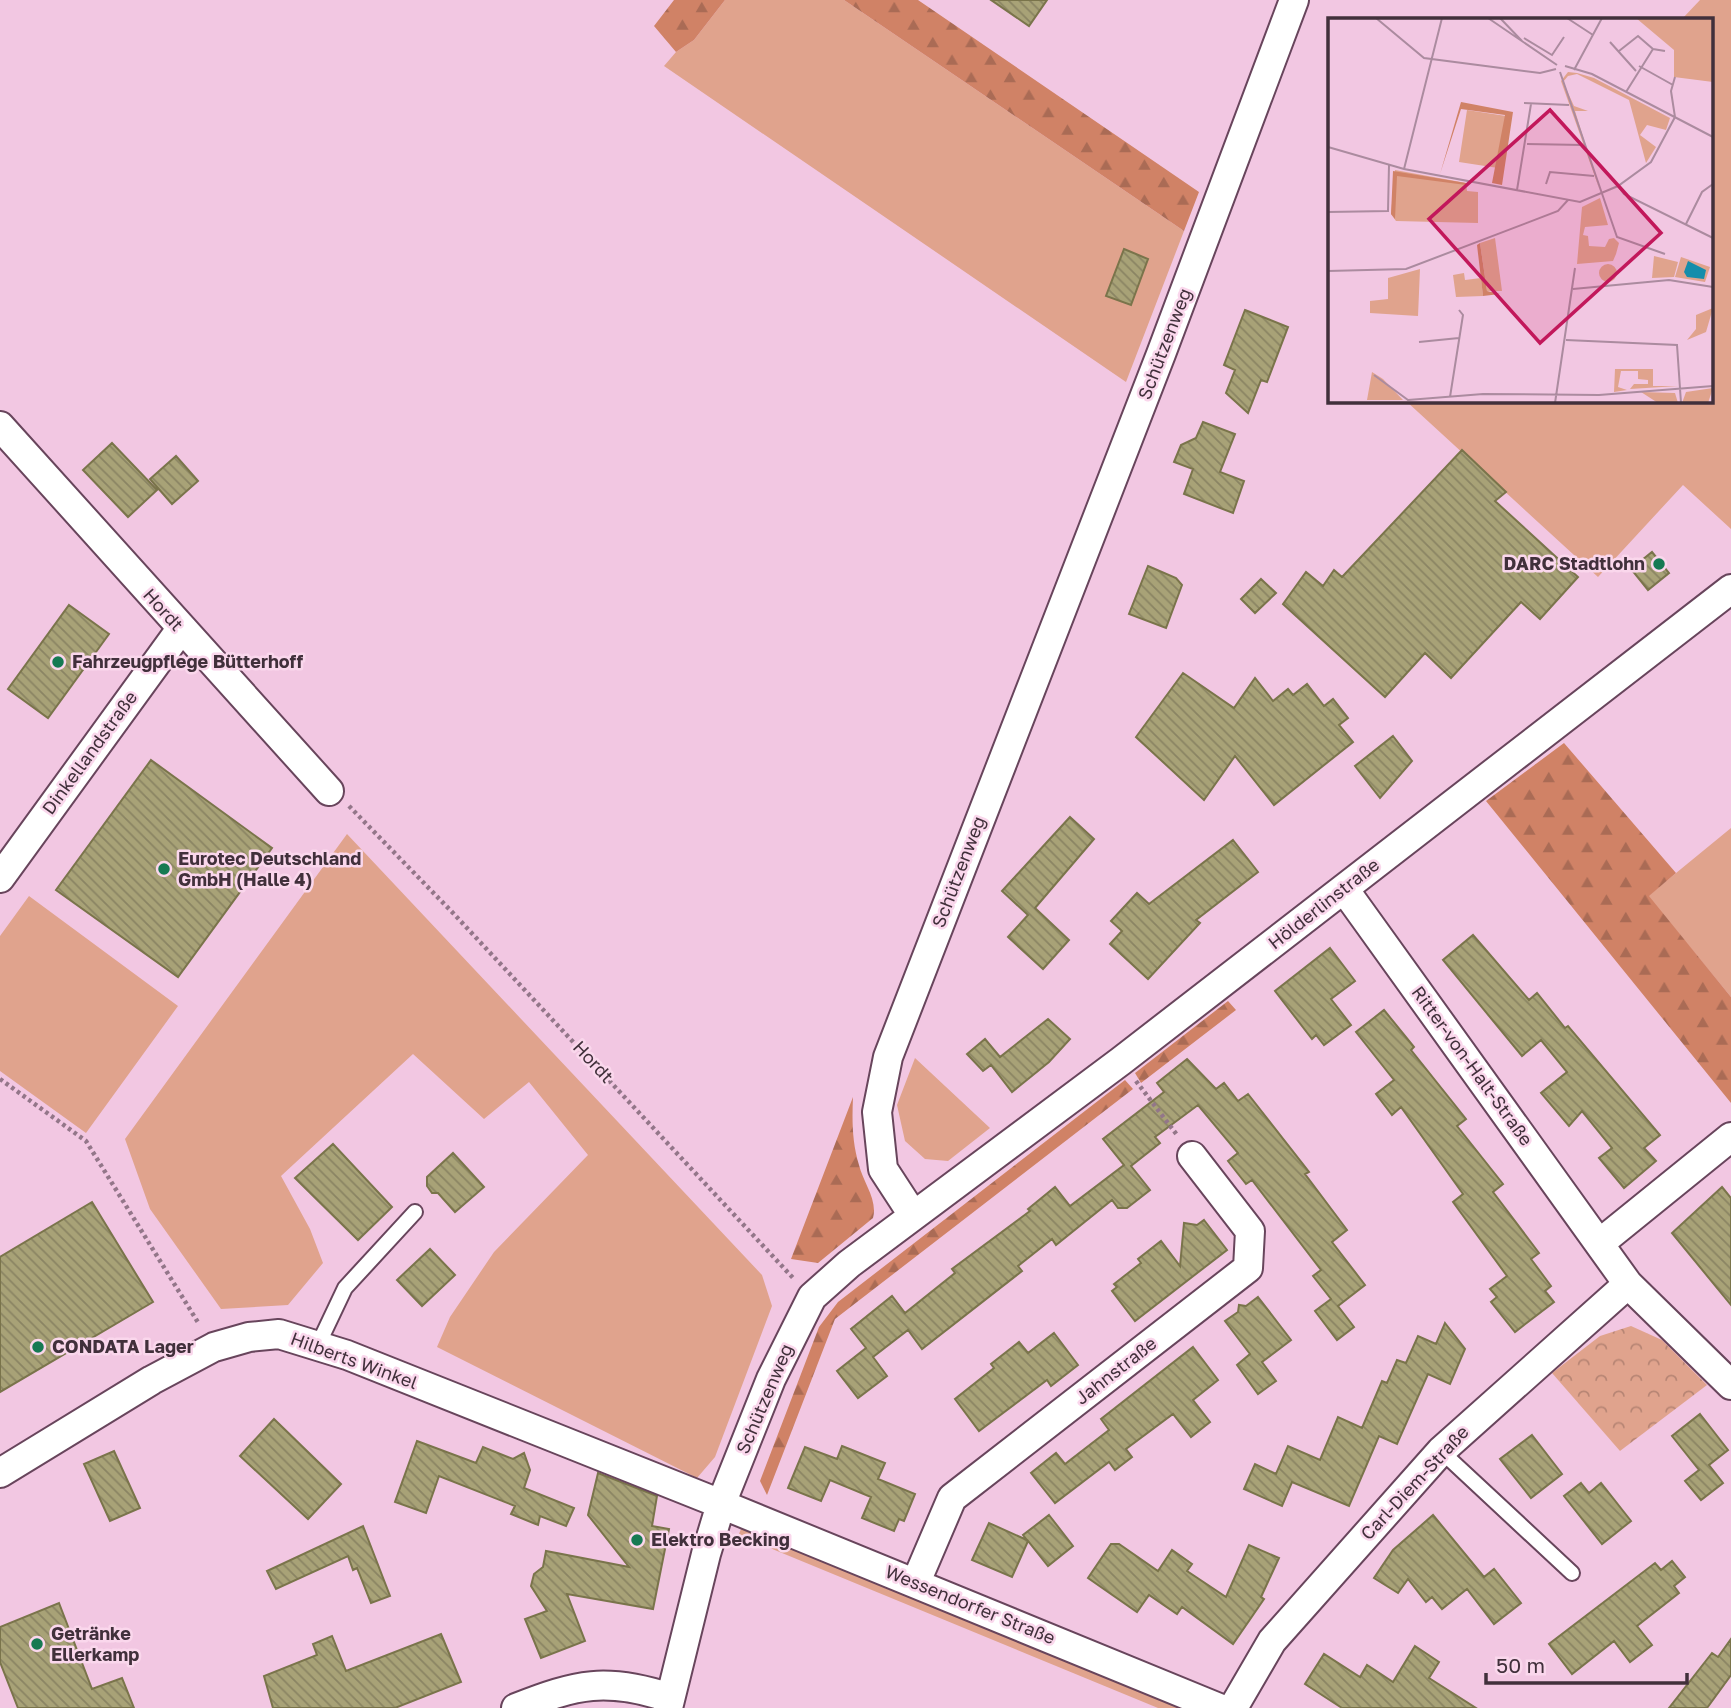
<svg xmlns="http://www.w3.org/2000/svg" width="1731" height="1708" font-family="'Golos Text',sans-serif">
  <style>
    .grass { fill: #e0a38d }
    .forest { fill: url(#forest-firs) }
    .park { fill: url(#park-crowns) }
    .building { fill: url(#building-back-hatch); stroke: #7a744b; stroke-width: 2 }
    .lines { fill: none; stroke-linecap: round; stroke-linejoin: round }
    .service-casing { stroke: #68455c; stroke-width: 18 }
    .minor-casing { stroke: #68455c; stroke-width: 32 }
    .path { stroke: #937689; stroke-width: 4.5; stroke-dasharray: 3.5 3.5; stroke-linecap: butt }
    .service { stroke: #fff; stroke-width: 14 }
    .minor { stroke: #fff; stroke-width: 28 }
    .poi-dot { fill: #167a53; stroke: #fad7ec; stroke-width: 2.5 }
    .labels { text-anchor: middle; stroke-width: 5; stroke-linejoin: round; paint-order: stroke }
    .street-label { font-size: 18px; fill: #41303b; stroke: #fad7ec }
    .poi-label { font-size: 18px; font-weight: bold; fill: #41303b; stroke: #fad7ec; text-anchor: start }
    .inset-road { fill: none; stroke: #ab8b9f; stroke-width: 2 }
    .view { fill: #c2185b; fill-opacity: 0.15; stroke: #c2185b; stroke-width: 3.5 }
    .inset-edge { fill: none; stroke: #41303b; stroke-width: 3.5 }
  </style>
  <defs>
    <pattern id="forest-firs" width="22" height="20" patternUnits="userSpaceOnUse" patternTransform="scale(1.75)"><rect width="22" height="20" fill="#d08266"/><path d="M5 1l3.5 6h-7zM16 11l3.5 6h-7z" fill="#aa6b55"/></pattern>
    <pattern id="park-crowns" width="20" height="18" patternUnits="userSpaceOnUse" patternTransform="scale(1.75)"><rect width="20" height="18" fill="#e0a38d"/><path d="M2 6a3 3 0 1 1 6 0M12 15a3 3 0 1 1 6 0" fill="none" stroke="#b78574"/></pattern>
    <pattern id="building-back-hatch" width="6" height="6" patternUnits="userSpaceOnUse" patternTransform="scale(1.75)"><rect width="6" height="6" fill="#a8a277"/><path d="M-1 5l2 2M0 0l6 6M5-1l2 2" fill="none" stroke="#8a8463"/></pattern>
  </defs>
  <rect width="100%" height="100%" fill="#f2c7e2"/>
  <!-- grass -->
  <path class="grass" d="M725,0H844L1184,231L1126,382L664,66L676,52L694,40Z
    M1700,0H1731V529L1683,485L1598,577L1406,401H1712V19H1682Z
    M1731,828V997L1648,896Z
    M347,834L762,1275L772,1306L715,1457L697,1478L437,1347L450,1317L494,1252L588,1155L529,1082L484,1119L413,1054L281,1176L310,1229L323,1263L288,1305L221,1309L150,1209L125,1139Z
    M29,896L178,1006L86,1133L0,1071V936Z
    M915,1058L990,1128L948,1161L925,1159L905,1141L897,1105Z
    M755,1528L1198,1708H1158L748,1539L734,1546L741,1529Z"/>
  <!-- forest -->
  <path class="forest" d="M674,0H725L694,40L676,52L654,26Z
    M844,0H918L1199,192L1184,231Z
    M1564,743L1676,873L1649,896L1731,997V1103L1486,801Z
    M1228,1001L1236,1010L1141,1083L1135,1073Z
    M1125,1080L1133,1089L835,1319L767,1495L760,1481L819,1327L838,1302Z
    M853,1097C852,1120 852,1142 859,1165C863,1182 878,1200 873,1218L818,1263L791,1259Z"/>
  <!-- park -->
  <path class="park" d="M1631,1326L1662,1340L1707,1385L1620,1451L1552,1373L1600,1336Z"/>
  <!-- building -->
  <path class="building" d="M991,0H1047L1029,26Z
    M1124,249L1148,259L1131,305L1106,296Z
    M1245,310L1288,327L1267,382L1261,380L1248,413L1226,393L1235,370L1224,365Z
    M1203,422L1235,434L1220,472L1244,481L1233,513L1184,494L1193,469L1174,462L1181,445L1196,438Z
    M112,443L157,490L128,517L83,470Z
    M1462,450L1506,492L1495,501L1578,577L1540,619L1521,602L1451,678L1425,653L1385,697L1283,604L1306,572L1323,586L1334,570L1342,577Z
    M176,456L198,481L172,504L150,479Z
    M1652,552L1669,573L1648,590L1631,569Z
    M1148,566L1176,578L1182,585L1166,628L1129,614Z
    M1261,579L1276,593L1255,613L1241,599Z
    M69,605L109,634L48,718L8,689Z
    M1183,673L1234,708L1255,678L1273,701L1288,689L1293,695L1307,684L1324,706L1333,699L1348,718L1339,725L1353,742L1274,805L1235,756L1204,800L1136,737Z
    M1393,736L1412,761L1380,798L1355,766Z
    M151,760L272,848L178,977L56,890Z
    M1070,817L1094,839L1035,908L1069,940L1043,969L1008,937L1028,915L1002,891Z
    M1233,840L1258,872L1196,920L1200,923L1148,979L1110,944L1122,931L1111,921L1137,893L1149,904Z
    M1473,935L1529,1000L1537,993L1565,1028L1568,1026L1660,1135L1644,1148L1656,1161L1624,1188L1599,1158L1612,1148L1582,1111L1569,1126L1541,1093L1567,1072L1541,1040L1522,1056L1443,960Z
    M1330,948L1355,981L1331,999L1351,1025L1324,1045L1316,1035L1312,1039L1275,991Z
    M1384,1010L1414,1047L1411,1050L1466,1119L1457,1126L1503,1184L1493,1192L1539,1253L1531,1259L1551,1286L1545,1291L1554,1302L1515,1332L1491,1302L1497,1297L1490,1289L1507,1276L1453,1202L1463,1194L1401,1107L1392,1115L1376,1094L1394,1080L1356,1032Z
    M1048,1019L1070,1039L1049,1062L1012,1092L991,1065L983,1071L967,1054L985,1039L1000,1057Z
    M1187,1059L1216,1089L1224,1083L1238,1101L1248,1094L1309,1172L1305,1174L1347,1230L1332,1242L1365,1285L1338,1306L1354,1327L1337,1340L1315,1311L1331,1299L1313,1276L1321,1270L1252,1180L1246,1184L1228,1161L1238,1153L1198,1105L1155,1137L1160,1143L1131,1166L1150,1190L1127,1208H1118L1112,1200L1056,1245L1052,1239L1018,1266L1022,1271L922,1349L908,1330L873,1357L887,1376L858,1398L837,1371L866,1348L851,1329L892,1296L905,1313L955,1273L952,1269L1030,1211L1028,1209L1055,1187L1070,1206L1124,1165L1103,1139L1164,1092L1157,1083Z
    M333,1144L392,1207L358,1240L295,1178Z
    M453,1153L484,1187L455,1212L438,1193H432L427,1186V1177Z
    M1722,1187L1731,1198V1305L1672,1233Z
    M92,1202L153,1302L0,1392V1257Z
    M1204,1220L1227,1250L1135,1321L1112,1291L1117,1287L1114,1284L1141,1263L1138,1259L1161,1241L1180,1266L1184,1223L1197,1225Z
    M430,1249L455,1275L422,1306L397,1280Z
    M1258,1297L1291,1340L1262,1362L1276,1381L1258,1394L1237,1365L1250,1354L1225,1321L1238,1312L1239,1305L1246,1306Z
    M1445,1323L1465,1349L1450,1384L1428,1374L1397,1444L1379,1436L1349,1506L1292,1482L1282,1506L1244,1489L1255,1464L1276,1474L1288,1446L1320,1460L1338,1417L1362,1428L1382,1381L1387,1383L1397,1360L1406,1363L1418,1336L1436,1344Z
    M1054,1333L1078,1365L1051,1386L1047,1380L979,1431L955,1399L994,1368L991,1364L1019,1342L1028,1353Z
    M1193,1347L1218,1380L1193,1400L1210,1422L1191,1437L1173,1414L1126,1449L1132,1457L1115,1470L1109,1462L1055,1503L1031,1473L1056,1453L1065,1464L1109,1430L1101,1419Z
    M1700,1414L1728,1450L1709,1465L1723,1483L1701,1500L1685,1481L1699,1470L1672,1436Z
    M274,1419L341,1484L308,1519L240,1456Z
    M1532,1435L1562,1474L1531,1498L1500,1459Z
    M417,1441L476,1463L483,1447L513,1459L524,1453L530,1470L524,1488L574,1508L566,1526L540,1516L538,1525L511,1514L515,1506L439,1476L426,1513L395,1502Z
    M842,1446L885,1463L878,1479L915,1494L904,1521L899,1519L894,1531L862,1518L871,1497L830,1480L821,1501L788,1488L805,1447L837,1459Z
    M114,1451L140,1508L110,1521L84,1464Z
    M598,1473L657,1496L652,1526L669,1529L653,1609L567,1594L585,1641L541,1658L525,1619L547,1611L531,1586L534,1574L543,1567L546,1551L629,1567L588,1515Z
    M1581,1483L1589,1493L1601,1483L1631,1521L1602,1544L1564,1496Z
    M1049,1515L1073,1546L1048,1566L1028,1541L1012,1577L972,1560L989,1523L1027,1540L1023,1535Z
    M1433,1515L1484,1577L1494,1569L1521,1603L1494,1624L1467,1589L1442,1609L1432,1597L1426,1602L1408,1579L1398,1593L1374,1578L1393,1550Z
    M363,1526L390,1596L371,1603L357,1568L353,1570L348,1556L276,1589L267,1571Z
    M1111,1544H1119L1158,1571L1172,1550L1192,1564L1187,1571L1226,1597L1249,1545L1279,1558L1261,1597L1264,1599L1233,1644L1182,1607L1177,1614L1149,1595L1137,1612L1088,1578Z
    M1672,1561L1685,1577L1674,1586L1679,1593L1637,1626L1652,1645L1630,1662L1614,1641L1572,1674L1549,1644L1655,1563L1661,1570Z
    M59,1603L92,1689L122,1678L134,1708H18L0,1662V1627Z
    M441,1634L461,1682L395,1708H273L264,1676L317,1655L313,1644L332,1636L346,1671Z
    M1731,1639V1675L1707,1708H1669L1712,1653L1718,1657Z
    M1415,1646L1439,1662L1429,1678L1476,1708H1342L1305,1684L1324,1654L1360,1677L1367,1665L1393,1682Z"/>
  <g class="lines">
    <defs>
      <path id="service" d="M318,1345L345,1288L415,1212
        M1441,1451L1572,1573"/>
      <path id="minor" d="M0,426L329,791
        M0,878L181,629
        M1344,889L1628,1284L1731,1385
        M913,1215L883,1169L877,1112L888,1057L1161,354L1294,0
        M1600,1243L1731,1137
        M0,1473L152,1380L214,1347L249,1337L279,1334L347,1355L721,1504L1219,1708
        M916,1582L952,1498L1248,1268L1250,1231L1192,1156
        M516,1708C577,1684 606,1677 670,1698
        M668,1708L706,1554L721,1504L771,1379L812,1297L849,1264L1121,1061L1731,589
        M1233,1708L1272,1641L1441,1451L1628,1284"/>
    </defs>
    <!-- service casing -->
    <use href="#service" class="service-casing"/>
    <!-- minor casing -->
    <use href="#minor" class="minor-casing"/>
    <!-- path -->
    <path class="path" d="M349,806L453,913L794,1279
      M0,1079L86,1141L199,1324
      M1136,1081L1177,1135"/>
    <!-- service -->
    <use href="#service" class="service"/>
    <!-- minor -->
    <use href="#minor" class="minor"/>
  </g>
  <!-- markers -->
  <g class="poi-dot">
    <circle cx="1659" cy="564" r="7"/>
    <circle cx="58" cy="662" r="7"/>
    <circle cx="164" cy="869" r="7"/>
    <circle cx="38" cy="1347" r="7"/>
    <circle cx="637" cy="1540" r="7"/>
    <circle cx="37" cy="1644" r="7"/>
  </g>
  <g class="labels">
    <!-- street labels -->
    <g class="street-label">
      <text transform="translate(1165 344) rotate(-69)" y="6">Schützenweg</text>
      <text transform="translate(163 610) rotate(48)" y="6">Hordt</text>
      <text transform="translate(90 753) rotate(-54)" y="6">Dinkellandstraße</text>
      <text transform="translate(959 872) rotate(-69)" y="6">Schützenweg</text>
      <text transform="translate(1324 904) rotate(-38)" y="6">Hölderlinstraße</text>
      <text transform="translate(593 1062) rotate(47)" y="6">Hordt</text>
      <text transform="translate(1472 1066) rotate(54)" y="6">Ritter-von-Halt-Straße</text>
      <text transform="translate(354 1361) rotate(20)" y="6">Hilberts Winkel</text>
      <text transform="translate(1116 1371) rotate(-38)" y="6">Jahnstraße</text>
      <text transform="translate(765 1399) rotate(-67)" y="6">Schützenweg</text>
      <text transform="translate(1415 1483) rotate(-47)" y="6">Carl-Diem-Straße</text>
      <text transform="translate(970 1605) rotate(22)" y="6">Wessendorfer Straße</text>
    </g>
    <!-- poi labels -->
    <g class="poi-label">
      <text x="1645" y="570" text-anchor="end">DARC Stadtlohn</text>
      <text x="72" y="668">Fahrzeugpflege Bütterhoff</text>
      <text x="178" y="865">Eurotec Deutschland<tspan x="178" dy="21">GmbH (Halle 4)</tspan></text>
      <text x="52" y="1353">CONDATA Lager</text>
      <text x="651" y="1546">Elektro Becking</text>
      <text x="51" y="1640">Getränke<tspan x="51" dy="21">Ellerkamp</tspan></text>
    </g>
  </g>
  <!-- overview -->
  <g transform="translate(1328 18)">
    <rect width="385" height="385" fill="#f2c7e2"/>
    <path d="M240,54L249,55L266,60L342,100L338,112L319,107L312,117L328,129L318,145L301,82L249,56L240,58L235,64L246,88L260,93H247L272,173L233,63ZM139,92L178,98L170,150L131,144ZM67,152L138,165L139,173L150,174V205L68,203L63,196ZM272,180L280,207L257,209L255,217L260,218L261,228L277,229L281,221L286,220L291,225L288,236L285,243L249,246L254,189ZM167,220L174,273H159L152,225ZM326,238L350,244L346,259L324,260ZM353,239L382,249L377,264L347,259ZM271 255a9 9 0 1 1 18 0a9 9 0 1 1-18 0ZM92,251L90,298L42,295V283L60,281V260ZM136,255L137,262L153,260L155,278L128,279L125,257ZM385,290L378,314L359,322L368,311V297ZM287,351H325V368H350L302,371L306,366H320V362L310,361V353H293L290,369L299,372L286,374ZM44,354L55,361L75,382H39ZM385,370L380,385H354L358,374ZM313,374L347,375L350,385H330Z" fill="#e0a38d"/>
    <path d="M133,84L185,94L174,167L164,165L177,97L133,91L112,156ZM65,153L138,165V167L69,158L67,201L63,196ZM152,225L159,273L172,276L155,278L149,227Z" fill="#d08266"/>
    <path d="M308,0H385V64L346,59V32Z" fill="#e0a38d"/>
    <path d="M360,243L378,252L376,261L359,259L356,254Z" fill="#158dab"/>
    <path class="inset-road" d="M48,0L96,40L212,55L228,51M160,0L229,47M172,0L194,23M239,0L265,17M196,20L224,37L236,19M282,24L308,53M291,33L310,18L325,31L337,33M237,48L264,56L385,119M311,48L345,67M246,52L274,0M232,54L289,219L337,236M298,74L325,31M196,85L241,87M199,126L255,127M0,129L76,151L252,184L290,168L323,144L347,99L343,73L347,59M76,151L114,0M218,166L222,154L266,158M290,168L296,176L385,220M189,172L203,86M0,194L60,193L61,147M358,206L374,174L385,166M0,253L78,251L230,193L240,182M245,271L341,262L385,269M238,322L349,327L353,385M91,324L131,320M46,357L80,382L155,376L271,377L385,368M122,379L135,297L131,292M227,385L247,250"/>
    <path class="view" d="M222,92L333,215L212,325L101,201Z"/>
    <rect width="385" height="385" class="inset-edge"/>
  </g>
  <!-- scale -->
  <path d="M1486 1673v10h201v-10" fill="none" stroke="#41303b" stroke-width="3.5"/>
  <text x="1496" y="1673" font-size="21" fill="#41303b" stroke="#fad7ec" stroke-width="5" paint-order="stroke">50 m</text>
</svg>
